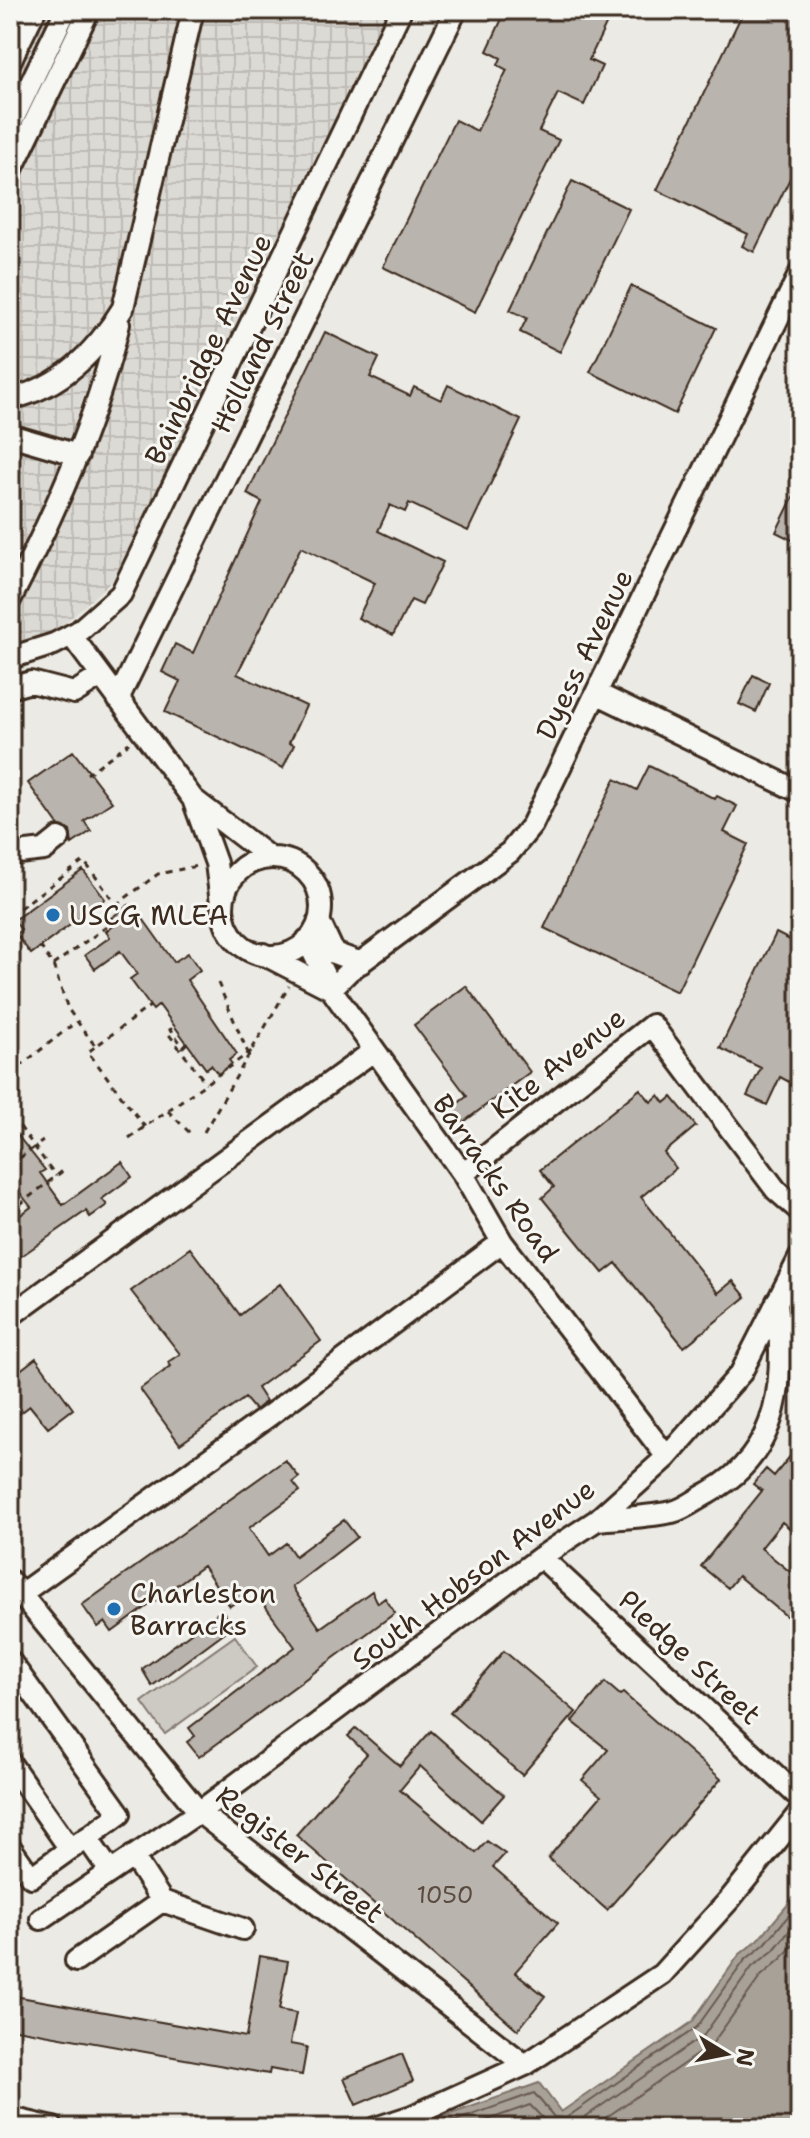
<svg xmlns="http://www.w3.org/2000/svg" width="810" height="2138" font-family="'Shantell Sans',sans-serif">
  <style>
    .industrial { fill: url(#industrial-grid) }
    .pitch { fill: #cdcac4; stroke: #847a71; stroke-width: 2 }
    .water { fill: #a8a198; stroke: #7c7167; stroke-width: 2 }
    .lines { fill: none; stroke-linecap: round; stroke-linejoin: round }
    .shore { stroke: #675a4f; stroke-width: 2 }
    .building { fill: #bab4ae; stroke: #3b2a1e; stroke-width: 2 }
    .minor-casing { stroke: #3b2a1e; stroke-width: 26 }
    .path { stroke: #3b2a1e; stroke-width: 3; stroke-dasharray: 6 6; stroke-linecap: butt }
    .minor { stroke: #f6f6f2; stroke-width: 20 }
    .poi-dot { fill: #1f6fb2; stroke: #f6f6f2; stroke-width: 3 }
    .labels { text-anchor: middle; stroke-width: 6; stroke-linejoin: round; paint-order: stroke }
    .number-label { font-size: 24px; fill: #5b4c42 }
    .street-label { font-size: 28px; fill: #3b2a1e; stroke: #f6f6f2 }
    .poi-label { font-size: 28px; fill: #3b2a1e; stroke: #f6f6f2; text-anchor: start }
  </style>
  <defs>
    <pattern id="industrial-grid" width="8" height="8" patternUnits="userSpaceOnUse" patternTransform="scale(2)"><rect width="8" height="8" fill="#dcdad4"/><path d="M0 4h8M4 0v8" fill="none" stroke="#bebbb6"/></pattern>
  </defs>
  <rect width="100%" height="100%" fill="#ebeae5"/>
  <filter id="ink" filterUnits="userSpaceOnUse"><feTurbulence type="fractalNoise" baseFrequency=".0125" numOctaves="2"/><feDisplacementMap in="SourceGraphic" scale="16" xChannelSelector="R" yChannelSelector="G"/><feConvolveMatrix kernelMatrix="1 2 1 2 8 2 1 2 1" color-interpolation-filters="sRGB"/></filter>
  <g filter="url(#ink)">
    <!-- industrial -->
    <path class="industrial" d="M10,10H391L113,580L63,625L10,654Z"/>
    <!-- pitch -->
    <path class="pitch" d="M235,1636L257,1667L165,1734L142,1702Z"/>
    <!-- water -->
    <path class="water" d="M800,1890V2128H411L539,2083L561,2112L692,2022L739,1955L759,1939Z"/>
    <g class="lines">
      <!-- shore -->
      <path class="shore" d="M435,2128L534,2093L554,2117L566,2118L697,2027L745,1960L765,1944L800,1902
        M465,2128L530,2105L552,2128
        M569,2128L704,2035L752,1967L773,1951L800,1918
        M591,2128L712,2044L761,1976L781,1959L800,1937"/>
    </g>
    <!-- building -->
    <path class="building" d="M506,10H613L589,60L602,66L584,105L558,93L539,131L559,140L475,312L383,267L455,120L477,131L507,70L498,65L501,58L487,51Z
      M744,10H800V158L754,252L742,246L748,234L657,190Z
      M572,181L629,209L560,352L520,332L527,318L510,310Z
      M631,286L716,328L675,414L590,372Z
      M325,332L379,358L370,377L410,396L414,387L441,400L448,385L521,420L468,531L409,503L405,512L390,505L378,531L443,562L422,605L411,600L393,635L358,618L375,583L301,547L237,674L306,706L289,743L294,745L283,768L165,712L180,681L162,672L175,644L193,653L262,502L247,494Z
      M800,483V544L776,532Z
      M753,675L769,683L756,712L739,704Z
      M73,751L112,802L84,821L91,831L72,844L70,831L58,825L28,783Z
      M649,766L715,799L717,796L737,806L724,832L748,844L677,992L544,928L615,779L637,790Z
      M83,870L105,899L31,954L16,934L21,930L14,920Z
      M129,905L133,911L136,909L174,962L188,953L200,970L187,980L237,1054L229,1060L232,1064L218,1074L211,1065L206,1069L159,1005L153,1010L130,979L137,974L120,951L95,969L85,955L110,937L106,931L116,924L111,918Z
      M776,933L800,945V1074L795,1085L780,1077L767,1105L747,1096L761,1068L720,1048Z
      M466,986L530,1072L461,1124L450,1110L467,1096L414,1025Z
      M640,1089L651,1102L659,1095L665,1103L672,1097L696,1126L664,1153L676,1168L641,1197L718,1293L733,1281L746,1297L684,1347L616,1263L603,1273L542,1198L554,1187L540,1170Z
      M10,1126L45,1170L40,1173L63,1205L122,1162L132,1177L102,1199L107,1205L90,1217L86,1211L20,1257L10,1244V1223L31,1207L10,1180Z
      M190,1248L240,1315L280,1284L321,1341L257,1388L266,1402L262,1404L255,1410L245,1398L180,1444L140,1389L171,1366L168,1362L180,1354L131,1291Z
      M36,1358L73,1409L48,1428L30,1406L10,1421V1378Z
      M800,1444V1537L782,1522L761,1548L800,1580V1609L791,1620L738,1576L728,1588L701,1566L762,1491L753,1484L766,1469L774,1476Z
      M285,1460L299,1477L293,1482L300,1491L249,1528L268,1556L286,1543L295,1556L344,1520L357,1537L292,1587L320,1628L372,1591L378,1603L385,1598L395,1613L199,1757L187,1742L195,1736L189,1728L295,1647L253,1590L230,1606L203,1566L112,1632L105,1622L98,1627L82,1605Z
      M222,1610L233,1626L152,1686L142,1669Z
      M504,1651L576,1712L522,1775L450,1713Z
      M605,1682L620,1695L623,1693L721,1779L607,1910L548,1858L601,1796L582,1780L608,1750L572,1721Z
      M356,1728L400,1766L431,1731L504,1795L481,1821L420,1766L400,1790L476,1853L487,1841L505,1854L493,1867L558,1923L515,1972L545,1996L518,2030L296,1835L367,1754L348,1736Z
      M260,1956L288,1961L279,2010L296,2013L290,2044L307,2047L302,2075L270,2069L269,2074L10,2028V2004L13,2005L14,1996L246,2037Z
      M402,2054L413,2081L356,2105L344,2078Z"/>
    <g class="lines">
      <defs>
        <path id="minor" d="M10,27L18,10
          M10,61L35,10
          M10,126L66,10
          M10,173L89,10
          M10,399C62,387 96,352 123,308L193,10
          M10,435L78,455
          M10,600C56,511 96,421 119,324
          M71,635L193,799L270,858
          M10,658L54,644L79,631L121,594L401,10
          M10,688L31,682L74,693L101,676
          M596,693L800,792
          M118,699L456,10
          M193,799L216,863L221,903
          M10,854L44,850L59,838
          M223 907a49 49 0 1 1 98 0a49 49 0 1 1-98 0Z
          M319,921L334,953L361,963
          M307,940L331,989L349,971L510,852L532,825L800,273
          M263,954L331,989L463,1174L502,1242L667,1457
          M463,1174L652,1025L776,1190L800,1211
          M10,1316L372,1052
          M597,1520C622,1518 647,1517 672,1512C685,1509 698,1498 710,1492C783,1451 785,1376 777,1301
          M541,1557L800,1798
          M10,1581L199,1812L525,2065
          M11,1601L270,1415L502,1242
          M10,1661L120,1814L87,1838L110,1871
          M10,1763L70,1849L87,1838
          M10,1847L31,1877L70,1849
          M162,1901L243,1929
          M41,1919L199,1812L541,1557L597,1520L667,1457L741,1373L800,1257
          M76,1961L162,1901L133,1856
          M10,2118L53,2128
          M375,2128L412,2116L525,2065L662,1974L730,1899L800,1812"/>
      </defs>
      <!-- minor casing -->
      <use href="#minor" class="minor-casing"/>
      <!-- path -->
      <path class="path" d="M87,774L129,743
        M116,905L158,874L197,866
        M10,915L84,861L121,911
        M40,946L53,965L68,1009L96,1047
        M53,965L109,925L111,928
        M218,983L248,1053
        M187,1043L183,1047L171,1029L167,1032L206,1083
        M10,1074L76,1022
        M168,1111L191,1134
        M145,1127L88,1052L150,1006
        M204,1132L289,986
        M10,1134L20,1127L56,1176
        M129,1138L253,1050
        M10,1165L43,1141
        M10,1190L21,1204
        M10,1212L64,1170
        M10,1255L17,1265L10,1270
        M541,2120L545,2128"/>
      <!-- minor -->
      <use href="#minor" class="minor"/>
    </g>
  </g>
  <!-- markers -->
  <g class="poi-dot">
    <circle cx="53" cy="915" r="8"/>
    <circle cx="114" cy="1609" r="8"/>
  </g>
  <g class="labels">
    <!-- number labels -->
    <g class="number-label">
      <text x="445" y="1903">1050</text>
    </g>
    <!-- street labels -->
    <g class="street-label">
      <text transform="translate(262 342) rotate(-64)" y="10">Holland Street</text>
      <text transform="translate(208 349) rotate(-64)" y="10">Bainbridge Avenue</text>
      <text transform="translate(584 654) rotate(-64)" y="10">Dyess Avenue</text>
      <text transform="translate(558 1063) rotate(-38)" y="10">Kite Avenue</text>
      <text transform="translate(496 1178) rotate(55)" y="10">Barracks Road</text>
      <text transform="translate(473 1574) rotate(-37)" y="10">South Hobson Avenue</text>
      <text transform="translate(690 1657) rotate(43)" y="10">Pledge Street</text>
      <text transform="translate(300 1854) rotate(38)" y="10">Register Street</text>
    </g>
    <!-- poi labels -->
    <g class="poi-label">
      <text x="69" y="925">USCG MLEA</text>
      <text x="130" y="1603">Charleston<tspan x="130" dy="32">Barracks</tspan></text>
    </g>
  </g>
  <!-- margin -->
  <rect width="810" height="2138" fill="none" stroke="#f6f6f2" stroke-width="40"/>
  <rect x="20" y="20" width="770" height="2098" fill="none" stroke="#3b2a1e" stroke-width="3" filter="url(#ink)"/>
  <!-- north arrow -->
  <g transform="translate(726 2054) rotate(100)" stroke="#f6f6f2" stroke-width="6" paint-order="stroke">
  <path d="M0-6L14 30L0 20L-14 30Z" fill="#3b2a1e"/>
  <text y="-12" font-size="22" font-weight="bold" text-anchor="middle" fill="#3b2a1e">N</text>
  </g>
</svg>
